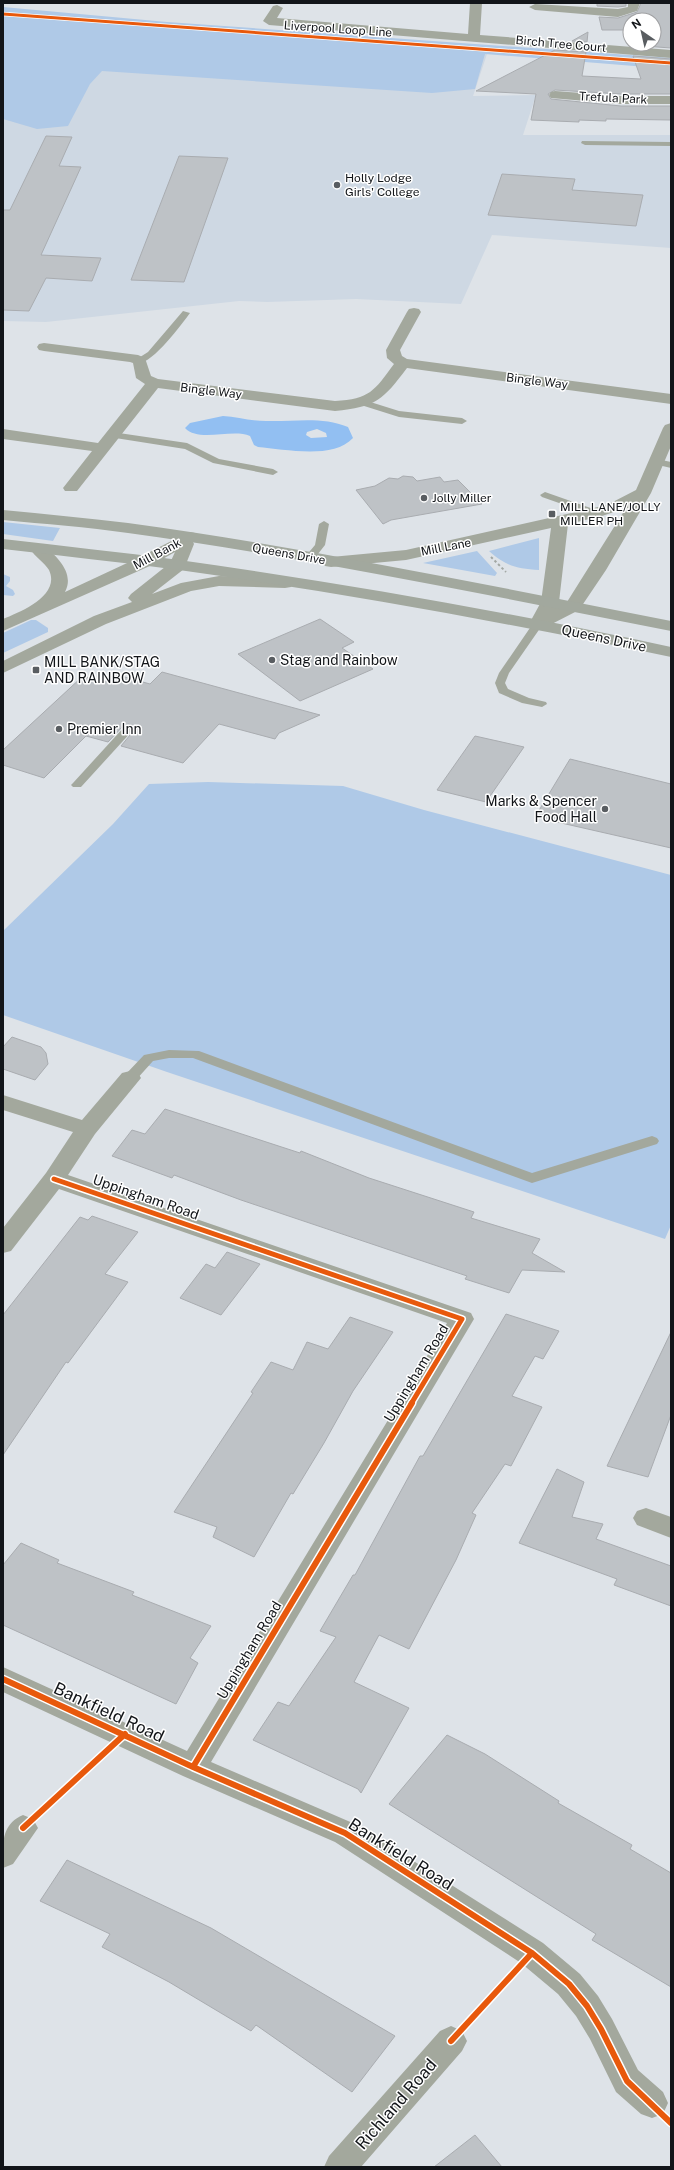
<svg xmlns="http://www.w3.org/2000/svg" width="674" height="2170" font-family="'Public Sans',sans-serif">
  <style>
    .built { fill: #ced8e3 }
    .green { fill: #afc9e7 }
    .water { fill: #92bff2; fill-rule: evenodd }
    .building { fill: #bec2c6; stroke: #a9acb0; fill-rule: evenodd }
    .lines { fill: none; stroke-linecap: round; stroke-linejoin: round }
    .path { stroke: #a2a7a3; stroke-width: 2; stroke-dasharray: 2.5 2.5; stroke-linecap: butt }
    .service { fill: #a3a89d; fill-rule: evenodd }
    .minor { fill: #a3a89d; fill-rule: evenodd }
    .tertiary { fill: #a3a89d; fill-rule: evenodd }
    .trunk { fill: #a2a89e; fill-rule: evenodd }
    .cycleway-far2-casing { stroke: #fff; stroke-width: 4.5 }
    .cycleway-far1-casing { stroke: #fff; stroke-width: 8 }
    .cycleway-casing { stroke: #fff; stroke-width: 9 }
    .cycleway-far2 { stroke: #e8590c; stroke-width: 3 }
    .cycleway-far1 { stroke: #e8590c; stroke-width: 5 }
    .cycleway { stroke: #e8590c; stroke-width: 6 }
    .poi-dot { fill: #595d61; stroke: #fff; stroke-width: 1.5 }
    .labels { text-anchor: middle; stroke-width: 3; stroke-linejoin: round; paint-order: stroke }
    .far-street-label { font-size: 12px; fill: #121519; stroke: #fff }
    .far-poi-label { font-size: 12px; fill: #121519; stroke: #fff; text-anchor: start }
    .street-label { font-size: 14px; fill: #121519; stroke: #fff }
    .poi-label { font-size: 14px; fill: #121519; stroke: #fff; text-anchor: start }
    .near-street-label { font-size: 17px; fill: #121519; stroke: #fff }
  </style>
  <rect width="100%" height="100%" fill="#dee3e8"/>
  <!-- built -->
  <path class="built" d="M6,19L487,54L473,96L536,95L523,135H671V248L492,235L461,304L356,299L267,302L239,301L46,322L3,321V25Z"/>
  <!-- green -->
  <path class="green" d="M3,7L167,22L671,58V69L485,54L475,89L432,93L102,71L90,84L68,126L37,129L3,119Z
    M3,522L60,528L53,541L3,534Z
    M539,538V570C517,569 506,566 489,551Z
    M477,551L497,573L495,576L423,563Z
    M3,574L10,577V581L6,586L13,590L15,594L13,596L3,595Z
    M31,620H36L48,628V632L3,653V633Z
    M208,782L343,786L424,810L671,875V1225L665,1239L167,1072L3,1015V931L113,824L149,784Z"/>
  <!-- water -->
  <path class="water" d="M223,416C237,417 251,421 266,421C293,422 322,416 348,427L353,438C333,460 284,449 258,447L254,445L250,436C232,428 199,443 185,428L190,423ZM317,429L326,433L327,437L311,438L306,435L307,432Z"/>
  <!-- building -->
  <path class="building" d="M597,3H626V6L618,7L597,6Z
    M641,3H671V48L630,45L625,30H602L599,17L618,18L637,12ZM630,20H654V44H630Z
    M588,32L587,42L572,41Z
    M555,50L586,52L582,76L641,79L633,56L671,59V94H621L555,90L548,94L551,99L621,106H671V120L606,119V121L579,120V122L531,120L536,94L476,91Z
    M46,136L72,137L59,166L81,167L41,255L101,258L92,281L46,278L29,311L3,310V210H10Z
    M179,156L228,158L184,282L131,280Z
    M502,174L575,179L572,190L643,195L636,226L488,215Z
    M403,476L413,477L417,481L440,477L444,482L458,480L482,504L391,520L383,524L356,490L375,486L389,478L398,479Z
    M320,619L354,642L342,648L373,669L300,701L238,654Z
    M162,672L320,715L279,733L275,739L219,724L183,763L121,746L135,729L129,724L124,725L108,742L86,736L44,778L3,765V750L83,676L106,682L114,674L150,684Z
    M475,736L524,747L486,802L437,790Z
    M570,759L671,784V848L535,817Z
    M12,1037L41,1047L46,1053L48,1064L35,1080L3,1069V1047Z
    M165,1109L300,1153L301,1151L369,1178L474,1212L471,1218L540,1239L532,1253L565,1272L522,1270L509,1293L465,1279L467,1276L241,1200L174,1175L172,1178L112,1156L132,1130L145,1134Z
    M92,1216L138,1232L105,1274L128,1282L68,1363L66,1362L3,1455V1315L80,1217L88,1220Z
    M227,1252L260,1264L221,1315L180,1298L206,1264L215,1268Z
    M506,1314L559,1331L543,1359L535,1356L512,1396L542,1407L511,1466L505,1464L472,1513L476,1515L456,1560L409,1649L379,1635L354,1682L409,1708L361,1793L358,1789L253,1740L278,1702L289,1706L336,1637L320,1631L353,1575H355L420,1456H423Z
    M350,1317L393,1332L353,1391L324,1443L293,1494L291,1493L254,1557L213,1537L217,1527L174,1512L253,1393L251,1392L271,1362L293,1370L307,1342L328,1349Z
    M671,1332V1415L648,1477L607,1466Z
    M557,1469L584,1482L572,1517L603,1524L596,1539L671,1566V1606L614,1585L617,1579L519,1543Z
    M21,1543L59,1560L57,1563L134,1592L132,1595L211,1626L190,1658L198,1663L176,1704L3,1625V1565Z
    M447,1735L485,1754L559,1801L558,1803L632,1845L630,1849L671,1873V1987L592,1940L596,1934L389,1804Z
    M67,1860L211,1928L395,2036L352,2092L256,2025L251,2031L169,1982L102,1947L110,1934L40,1901Z
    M475,2135L502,2167H434Z"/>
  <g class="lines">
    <!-- path -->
    <path class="path" d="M491,557L506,572"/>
    <!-- service -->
    <path class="service" d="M582,141L671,142V146L585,145L581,143Z
      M183,311L190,313C182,324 151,366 137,363V359L148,352Z
      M364,400L399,411L462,418L467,421L462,424L399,417L361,405V401Z
      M112,432L187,443L219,459L273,469L278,472L273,475L213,463L185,449L109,437V433Z
      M657,459L671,462V468L654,464V460Z
      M545,492L599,511L601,513L596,516L593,515L542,497L540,495Z
      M324,521L329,524L325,545L314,559H306L305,557L315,545L319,524Z
      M538,621L543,624L509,673L505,683L508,689L529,698L546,702L547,704L542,707L522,703L499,693L495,683L499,673L534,622Z
      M129,725L134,728L133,730L81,787H73L71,785L73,783L125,726Z
      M169,1050L199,1051L532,1173L652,1136L657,1138L659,1141L657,1144L532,1183L193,1058H169L153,1061L135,1081H125L124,1078L125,1075L144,1055Z"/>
    <!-- minor -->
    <path class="minor" d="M470,3H482L480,35L671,50V58L269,25L263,21L273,6L277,5L283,8L277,18L468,34Z
      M628,3H640L637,11L618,17L535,10L529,7L535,4L618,9L628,7Z
      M555,91L621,96H671V104H621L551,98L549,95L551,92Z
      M414,308L419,309L421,312L400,350L402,356L407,359L671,394V404L407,368C383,400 376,407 335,411L158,388L77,491H65L63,488L92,451L3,439V429L98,443L145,384L136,378L133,363L130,362L44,351L39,350L37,347L39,344L44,343L138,355L145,358L151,376L158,379L335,401C370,399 374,391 394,364L387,358L386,350L407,312L409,309Z
      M671,423V446L651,493L606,570L579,610L544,628L538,629L532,628L529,624L541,602L551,528L406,560L331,567L325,566L323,562L325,558L331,557L406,550L607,505L636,490L663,428L665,425ZM626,508L567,602L555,608L559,602L568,524L602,516Z
      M130,1071L138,1073L141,1078L95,1134L68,1175L471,1313L474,1319L211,1762L355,1824L543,1943L580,1974L598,1996L612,2019L638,2070L663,2092L668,2103L663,2114L652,2118L641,2114L616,2092L590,2039L576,2016L558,1994L521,1963L335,1842L183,1776L3,1692V1667L187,1751L447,1323L59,1189L11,1251L3,1253V1228L46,1173L73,1132L3,1110V1095L82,1120L122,1073Z
      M646,1508L671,1517V1538L637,1525L633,1518L637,1511Z
      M23,1815L33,1819L38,1828L13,1864L3,1868C3,1845 0,1825 23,1815Z
      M451,2026L462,2031L467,2041L462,2051L361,2167H324L329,2156L440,2031Z"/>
    <!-- tertiary -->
    <path class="tertiary" d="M189,532L195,533L197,537L193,542L194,544L184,569L152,594L181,583L219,576L285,578L291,579L294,583L291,587L285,588L219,586L191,591L106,624L3,673V661L94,616L132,602L128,598L131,594L170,563L175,552L152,565L3,631V619C20,612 61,596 49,570C44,562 35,557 30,549L32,545H44C57,557 75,573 65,592L140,557Z"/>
    <!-- trunk -->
    <path class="trunk" d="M3,510C45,514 87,518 128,523C310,548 491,586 671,621V631C491,596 310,558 128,533C87,527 45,524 3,520Z
      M3,539C62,546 120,552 179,560C344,583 508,612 671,647V657C508,623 344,593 179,570C120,562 62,556 3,549Z"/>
    <defs>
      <path id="cycleway-far2" d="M3,14L671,63"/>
      <path id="cycleway-far1" d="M54,1179L462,1319L411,1404"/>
      <path id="cycleway" d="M3,1679L193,1767L345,1833L532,1953L569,1984L587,2006L601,2029L627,2081L671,2123
        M193,1767L412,1403
        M23,1828L125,1734
        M451,2041L532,1953"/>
    </defs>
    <!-- cycleway-far2 casing -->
    <use href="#cycleway-far2" class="cycleway-far2-casing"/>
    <!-- cycleway-far1 casing -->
    <use href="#cycleway-far1" class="cycleway-far1-casing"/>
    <!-- cycleway casing -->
    <use href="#cycleway" class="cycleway-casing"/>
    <!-- cycleway-far2 -->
    <use href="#cycleway-far2" class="cycleway-far2"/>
    <!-- cycleway-far1 -->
    <use href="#cycleway-far1" class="cycleway-far1"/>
    <!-- cycleway -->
    <use href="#cycleway" class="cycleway"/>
  </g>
  <!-- markers -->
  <g class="poi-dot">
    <circle cx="337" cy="185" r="4"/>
    <circle cx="424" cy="498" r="4"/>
    <rect x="548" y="510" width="8" height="8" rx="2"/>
    <circle cx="272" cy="660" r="4"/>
    <rect x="32" y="666" width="8" height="8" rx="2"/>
    <circle cx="59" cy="729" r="4"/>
    <circle cx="605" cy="809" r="4"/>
  </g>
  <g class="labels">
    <!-- far-street labels -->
    <g class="far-street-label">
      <text transform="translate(338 29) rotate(4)" y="4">Liverpool Loop Line</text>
      <text transform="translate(561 44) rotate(5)" y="4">Birch Tree Court</text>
      <text transform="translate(613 98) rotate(3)" y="4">Trefula Park</text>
      <text transform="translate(537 381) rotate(7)" y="4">Bingle Way</text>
      <text transform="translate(211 391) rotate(7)" y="4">Bingle Way</text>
      <text transform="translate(446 547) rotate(-11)" y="4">Mill Lane</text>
      <text transform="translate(157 554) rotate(-28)" y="4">Mill Bank</text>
      <text transform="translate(289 554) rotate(10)" y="4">Queens Drive</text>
    </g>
    <!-- far-poi labels -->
    <g class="far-poi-label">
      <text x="345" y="182">Holly Lodge<tspan x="345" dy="14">Girls' College</tspan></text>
      <text x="432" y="502">Jolly Miller</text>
      <text x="560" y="511">MILL LANE/JOLLY<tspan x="560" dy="14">MILLER PH</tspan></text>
    </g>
    <!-- street labels -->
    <g class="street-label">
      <text transform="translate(604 638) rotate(12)" y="5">Queens Drive</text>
      <text transform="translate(146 1197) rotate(19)" y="5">Uppingham Road</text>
      <text transform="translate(416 1373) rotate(-59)" y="5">Uppingham Road</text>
      <text transform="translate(249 1650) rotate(-59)" y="5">Uppingham Road</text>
    </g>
    <!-- poi labels -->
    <g class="poi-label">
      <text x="280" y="665">Stag and Rainbow</text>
      <text x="44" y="667">MILL BANK/STAG<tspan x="44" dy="16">AND RAINBOW</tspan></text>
      <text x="67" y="734">Premier Inn</text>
      <text x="597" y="806" text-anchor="end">Marks &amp; Spencer<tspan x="597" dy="16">Food Hall</tspan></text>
    </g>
    <!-- near-street labels -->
    <g class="near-street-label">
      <text transform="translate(109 1712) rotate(25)" y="6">Bankfield Road</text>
      <text transform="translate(401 1854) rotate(32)" y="6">Bankfield Road</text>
      <text transform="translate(396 2104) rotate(-49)" y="6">Richland Road</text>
    </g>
  </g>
  <!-- border -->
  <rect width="674" height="2170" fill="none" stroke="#121519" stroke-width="8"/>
  <!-- north arrow -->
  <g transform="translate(642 32) rotate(326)"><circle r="19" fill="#ffffff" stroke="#a0a1a3"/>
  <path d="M0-3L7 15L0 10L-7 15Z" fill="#595d61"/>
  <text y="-6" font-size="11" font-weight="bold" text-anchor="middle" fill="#121519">N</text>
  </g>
</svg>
